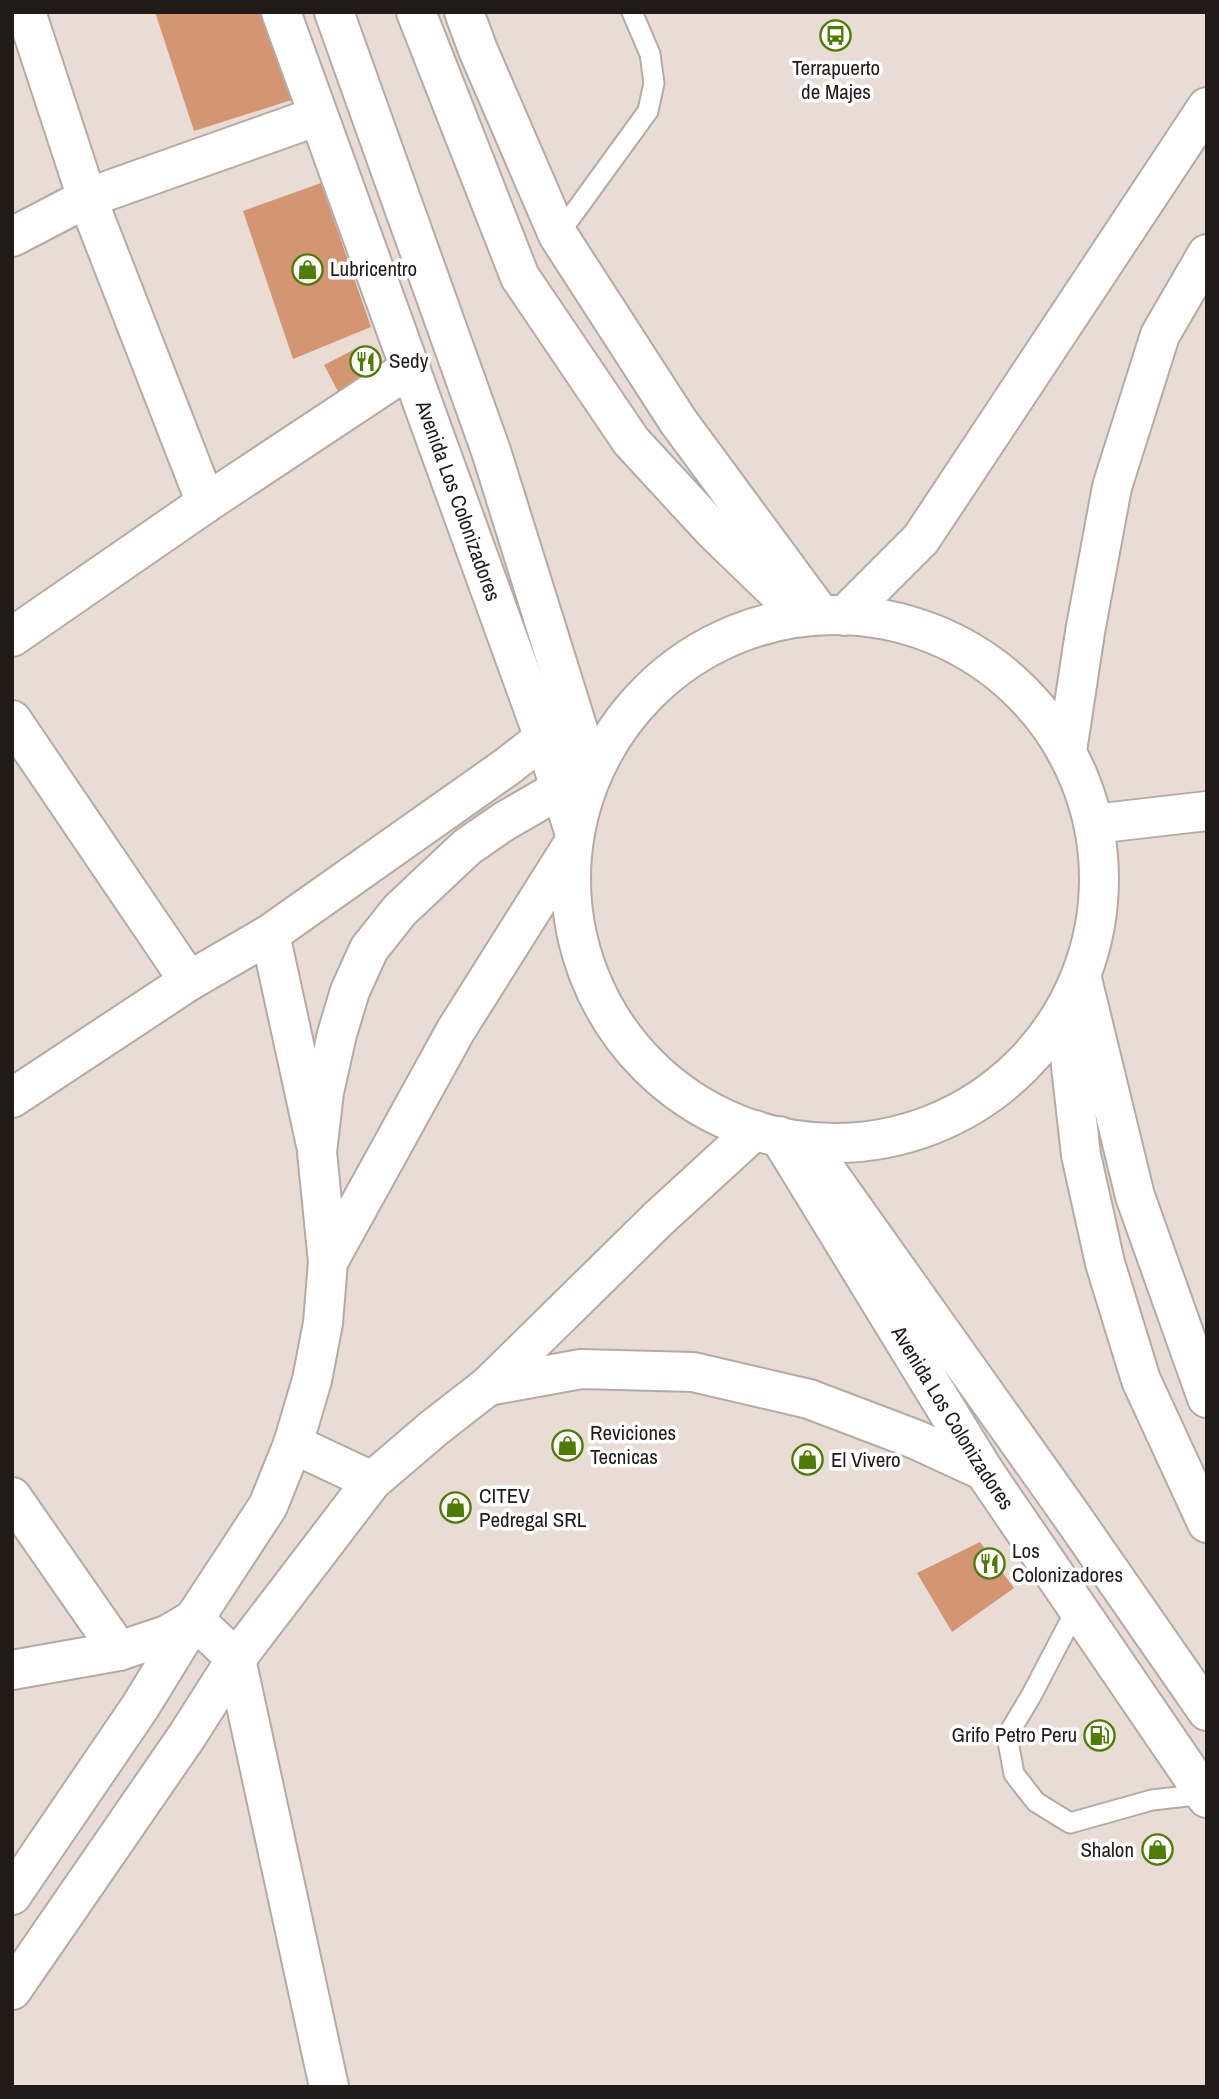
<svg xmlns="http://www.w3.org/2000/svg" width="1219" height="2099" font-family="'Archivo Narrow',sans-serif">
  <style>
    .building { fill: #d49672 }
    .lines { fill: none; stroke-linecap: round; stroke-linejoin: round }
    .lane-casing { stroke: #b5aaa4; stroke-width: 23 }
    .street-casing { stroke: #b5aaa4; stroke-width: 42 }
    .secondary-casing { stroke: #b5aaa4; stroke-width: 42 }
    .lane { stroke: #fff; stroke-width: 19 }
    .street { stroke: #fff; stroke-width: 38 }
    .secondary { stroke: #fff; stroke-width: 38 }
    .labels { text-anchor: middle; stroke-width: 7; stroke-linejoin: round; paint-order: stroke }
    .poi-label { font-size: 21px; fill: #201b19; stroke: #fff; text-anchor: start }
    .street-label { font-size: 21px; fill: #201b19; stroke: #fff }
  </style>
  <rect width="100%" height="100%" fill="#e8dcd5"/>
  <!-- building -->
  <path class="building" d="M155,12H267L298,98L194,131Z
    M321,183L371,327L293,359L243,211Z
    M361,346L375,374L341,397L324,365Z
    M980,1542L1014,1588L952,1632L917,1573Z"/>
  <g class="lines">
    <defs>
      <path id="lane" d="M558,235L648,111L654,83L650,54L632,12
        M1077,1608L1031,1696L1007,1736L1014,1774L1036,1802L1070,1823L1152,1800L1205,1794"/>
      <g id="street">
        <path d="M26,12L87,198L206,503"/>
        <path id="s1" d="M281,12L544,738L574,831"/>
        <path d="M464,12L478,50L558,235L678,421L821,615"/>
        <path d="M12,237L87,198L318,116"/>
        <path d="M12,637L206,503L410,368"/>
        <path d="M12,720L189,981"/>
        <path d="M1094,824L1207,811"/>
        <path d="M270,934L316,1145"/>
        <path d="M1082,979L1135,1196L1207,1398"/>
        <path d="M12,1098L189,981L270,934L508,766L544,738"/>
        <path id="s2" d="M779,1136L984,1471L1207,1798"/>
        <path d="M488,1386L581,1369L693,1372L809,1399L917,1440L984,1471"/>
        <path d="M293,1444L372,1481"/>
        <path d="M12,1497L119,1651"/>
        <path d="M12,1670L119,1651L167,1635L194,1619L236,1659L329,2087"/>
      </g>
      <path id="secondary" d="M334,12L491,451L591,771
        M416,12L520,277L631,441L713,530L803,617
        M571 879a264 264 0 1 1 528 0a264 264 0 1 1-528 0Z
        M844,616L921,539L1207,107
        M1067,751L1085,632L1112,487L1160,335L1207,254
        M1067,1006L1071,1066L1081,1155L1105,1263L1141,1380L1207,1523
        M806,1142L1071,1515L1207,1711
        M328,1262L456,1030L570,849
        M12,1895L140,1707L194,1619L268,1506L293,1444L312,1380L323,1323L328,1262L317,1152L324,1092L337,1034L350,991L369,949L400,910L467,847L503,822L560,789
        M12,1990L187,1736L236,1659L372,1481L434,1428L488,1386L658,1219L755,1130"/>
    </defs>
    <!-- lane casing -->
    <use href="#lane" class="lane-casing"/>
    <!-- street casing -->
    <use href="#street" class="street-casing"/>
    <!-- secondary casing -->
    <use href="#secondary" class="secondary-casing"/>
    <!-- lane -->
    <use href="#lane" class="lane"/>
    <!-- street -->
    <use href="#street" class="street"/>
    <!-- secondary -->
    <use href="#secondary" class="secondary"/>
  </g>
  <!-- icons -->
  <defs>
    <symbol id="bus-ring" viewBox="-11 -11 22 22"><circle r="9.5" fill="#fff" stroke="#4e7c04" stroke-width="1.5"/><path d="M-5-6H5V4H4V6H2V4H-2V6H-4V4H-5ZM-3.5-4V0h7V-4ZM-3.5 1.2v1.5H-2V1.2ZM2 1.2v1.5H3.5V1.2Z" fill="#4e7c04"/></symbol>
    <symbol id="shop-ring" viewBox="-11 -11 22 22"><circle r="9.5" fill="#fff" stroke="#4e7c04" stroke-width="1.5"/><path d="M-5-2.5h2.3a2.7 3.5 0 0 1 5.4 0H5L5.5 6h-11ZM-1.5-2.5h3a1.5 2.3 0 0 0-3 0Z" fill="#4e7c04"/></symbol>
    <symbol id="restaurant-ring" viewBox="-11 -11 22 22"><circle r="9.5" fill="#fff" stroke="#4e7c04" stroke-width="1.5"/><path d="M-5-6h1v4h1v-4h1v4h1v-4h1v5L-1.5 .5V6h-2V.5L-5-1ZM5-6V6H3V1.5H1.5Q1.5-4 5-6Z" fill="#4e7c04"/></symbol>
    <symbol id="fuel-ring" viewBox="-11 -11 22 22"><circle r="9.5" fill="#fff" stroke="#4e7c04" stroke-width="1.5"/><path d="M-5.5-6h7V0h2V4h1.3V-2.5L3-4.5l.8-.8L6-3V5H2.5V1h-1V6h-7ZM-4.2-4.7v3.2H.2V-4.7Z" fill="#4e7c04"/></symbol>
  </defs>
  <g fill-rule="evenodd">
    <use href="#bus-ring" x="818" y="18" width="35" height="35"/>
    <use href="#shop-ring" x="290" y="252" width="35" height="35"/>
    <use href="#restaurant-ring" x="348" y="344" width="35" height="35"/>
    <use href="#shop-ring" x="550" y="1428" width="35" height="35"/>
    <use href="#shop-ring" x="790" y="1442" width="35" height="35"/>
    <use href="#shop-ring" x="438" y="1490" width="35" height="35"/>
    <use href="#restaurant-ring" x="972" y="1546" width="35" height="35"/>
    <use href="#fuel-ring" x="1082" y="1718" width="35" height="35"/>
    <use href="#shop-ring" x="1140" y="1832" width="35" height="35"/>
  </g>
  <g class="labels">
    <!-- poi labels -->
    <g class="poi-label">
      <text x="836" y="75" text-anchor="middle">Terrapuerto<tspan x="836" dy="24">de Majes</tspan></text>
      <text x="330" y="276">Lubricentro</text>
      <text x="389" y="368">Sedy</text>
      <text x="590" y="1440">Reviciones<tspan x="590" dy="24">Tecnicas</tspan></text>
      <text x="831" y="1467">El Vivero</text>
      <text x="479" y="1503">CITEV<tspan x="479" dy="24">Pedregal SRL</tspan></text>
      <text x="1012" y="1558">Los<tspan x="1012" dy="24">Colonizadores</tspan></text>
      <text x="1077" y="1742" text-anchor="end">Grifo Petro Peru</text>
      <text x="1134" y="1857" text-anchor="end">Shalon</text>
    </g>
    <!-- street labels -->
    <g class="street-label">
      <text dy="7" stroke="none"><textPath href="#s1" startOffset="520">Avenida Los Colonizadores</textPath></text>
      <text dy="7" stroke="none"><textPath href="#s2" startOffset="331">Avenida Los Colonizadores</textPath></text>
    </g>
  </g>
  <!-- border -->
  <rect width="1219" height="2099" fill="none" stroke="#201b19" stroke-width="28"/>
</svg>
